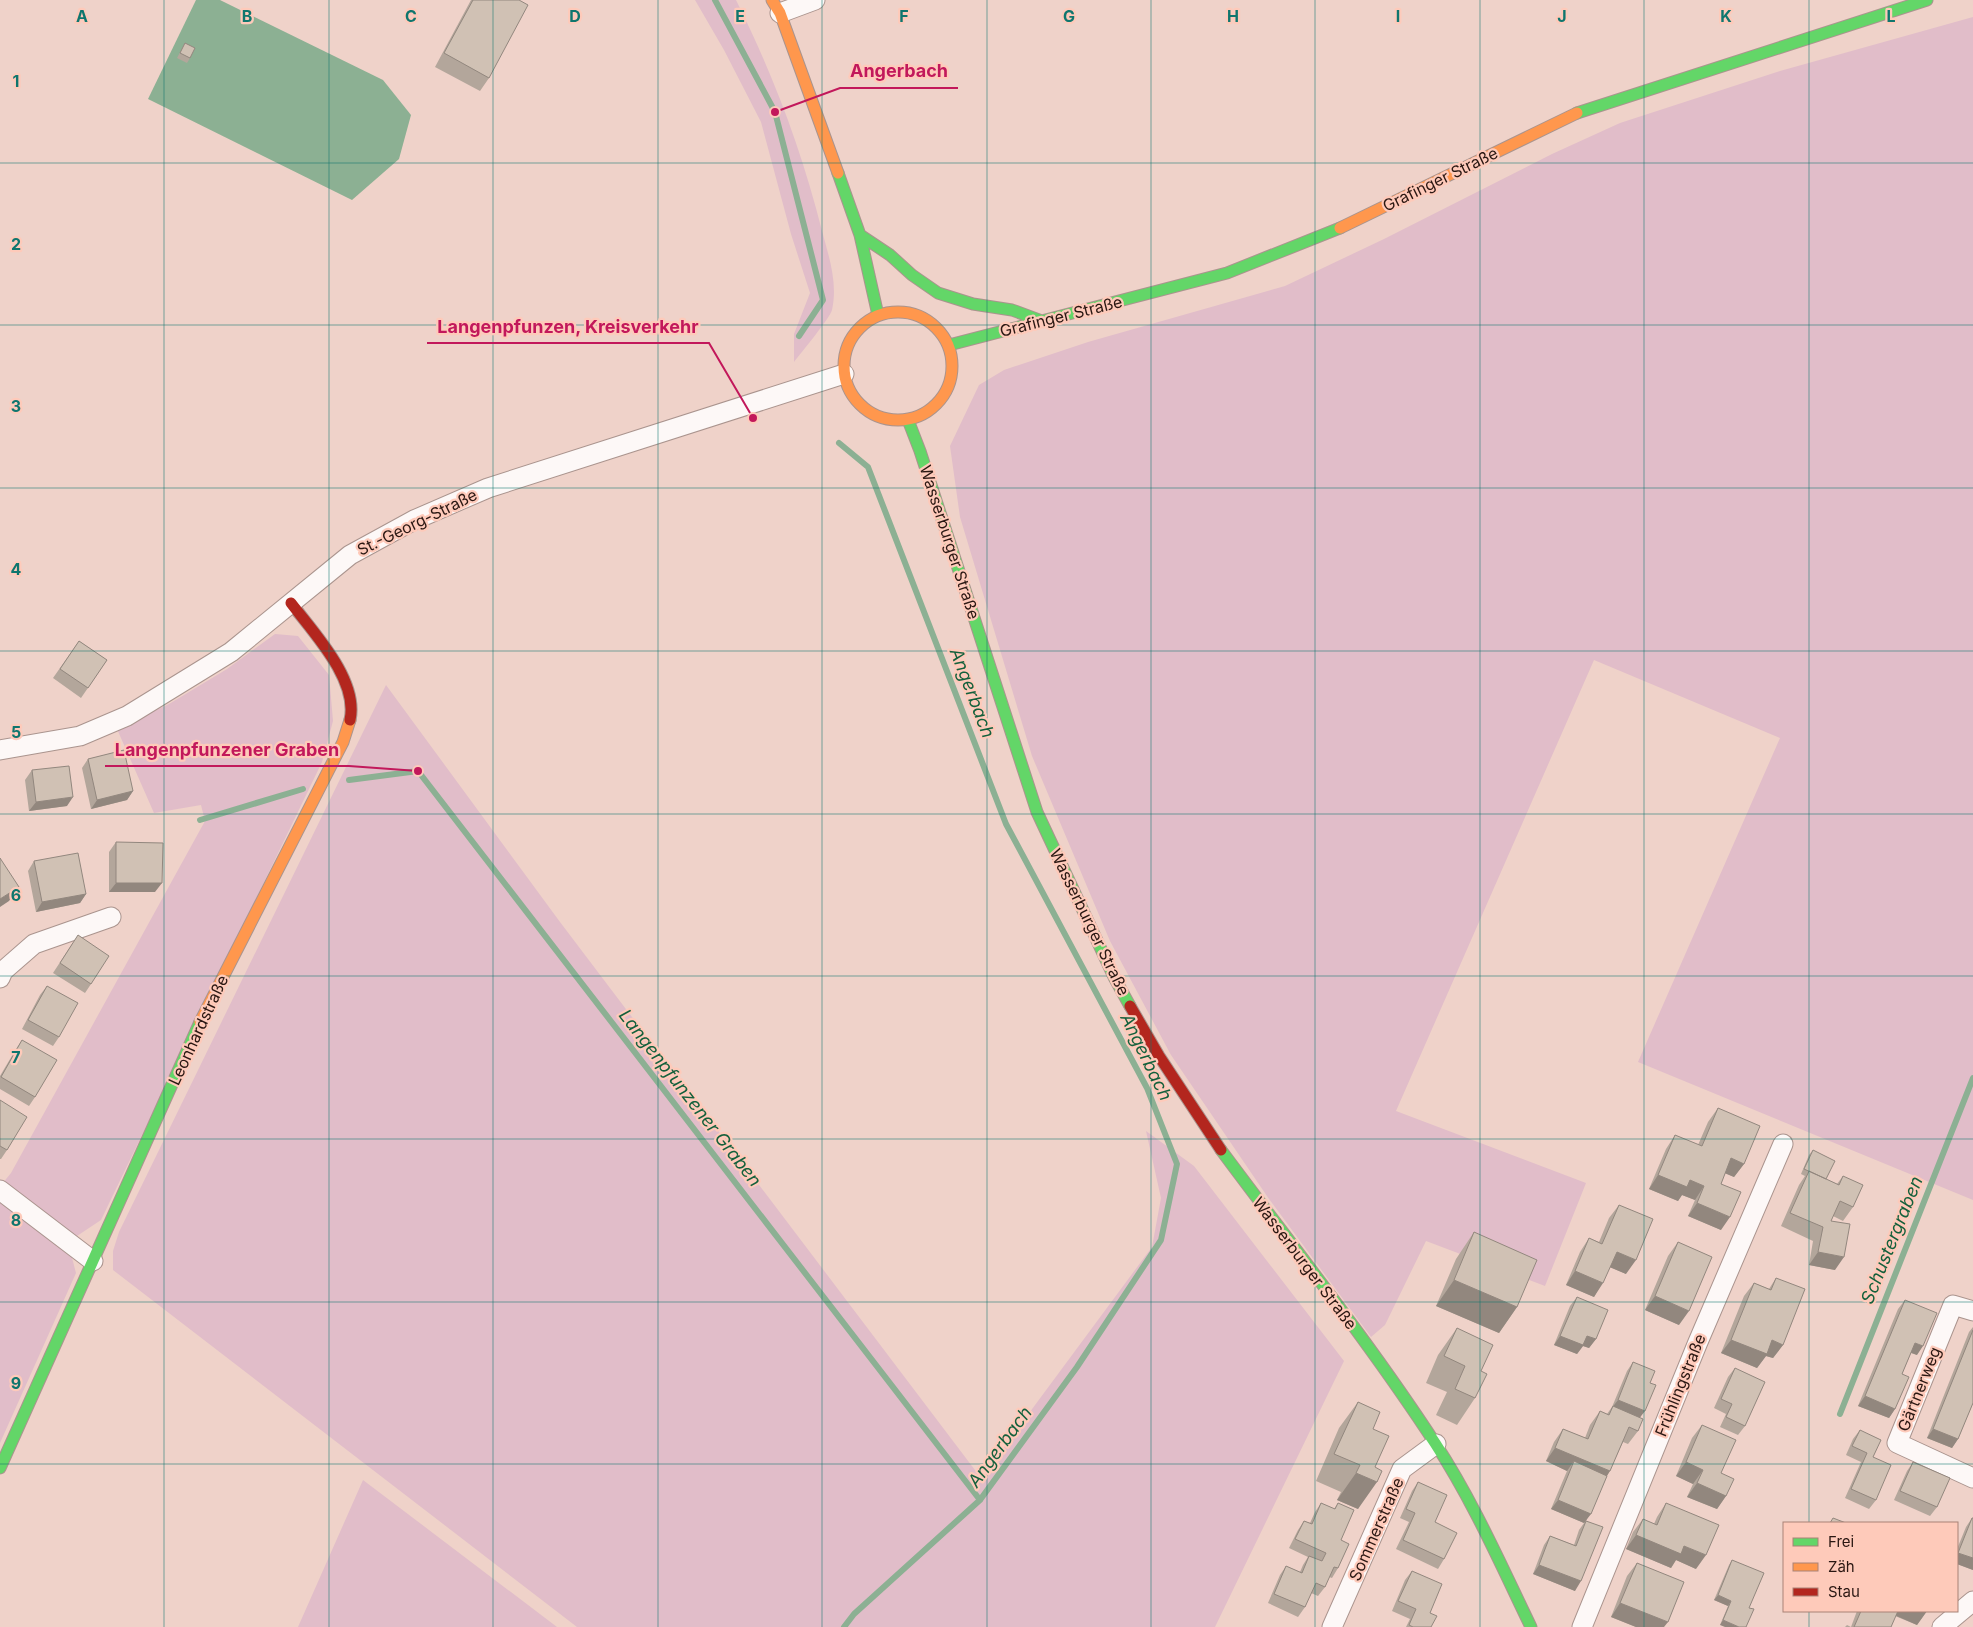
<svg xmlns="http://www.w3.org/2000/svg" width="1973" height="1627" font-family="Inter,sans-serif">
  <style>
    .green { fill: #e1bdc9 }
    .water { fill: #8cb093 }
    .lines { fill: none; stroke-linecap: round; stroke-linejoin: round }
    .stream { stroke: #8cb093; stroke-width: 6 }
    .street-casing { stroke: #aa948e; stroke-width: 21 }
    .fast-casing { stroke: #aa948e; stroke-width: 13 }
    .slow-casing { stroke: #aa948e; stroke-width: 13 }
    .jam-casing { stroke: #aa948e; stroke-width: 13 }
    .street { stroke: #fdf8f7; stroke-width: 19 }
    .fast { stroke: #63d668; stroke-width: 11 }
    .slow { stroke: #ff974d; stroke-width: 11 }
    .jam { stroke: #b3261e; stroke-width: 11 }
    .wall { fill: #b3a69b }
    .shaded-wall { fill: #92877e }
    .building { fill: #d0c1b4; stroke: #92877e }
    .grid { fill: none; stroke: #0f766e; stroke-width: 1; stroke-opacity: 0.55 }
    .labels { text-anchor: middle; stroke-width: 4.5; stroke-linejoin: round; paint-order: stroke }
    .street-label { font-size: 16px; fill: #2a1712; stroke: #fecaba }
    .water-label { font-size: 18px; font-style: italic; fill: #14603c; stroke: #fecaba }
    .grid-label { font-size: 16px; text-anchor: middle; font-weight: bold; fill: #0f766e; stroke: #fecaba; stroke-width: 4.5; stroke-linejoin: round; paint-order: stroke }
    .leader { fill: none; stroke: #c2185b; stroke-width: 2 }
    .callout-dot { fill: #c2185b; stroke: #fecaba; stroke-width: 2 }
    .callout-label { font-size: 18px; text-anchor: middle; font-weight: bold; fill: #c2185b; stroke: #fecaba; stroke-width: 4.5; stroke-linejoin: round; paint-order: stroke }
  </style>
  <rect width="100%" height="100%" fill="#efd2c9"/>
  <!-- green -->
  <path class="green" d="M695,0H736C773,74 802,151 822,231C829,257 838,283 832,310C830,318 801,353 794,362V334L810,293L791,234L761,122L724,50Z
    M1973,17V1200L1638,1062L1780,738L1594,660L1396,1111L1586,1183L1545,1286L1426,1241L1385,1325L1371,1337L1269,1199L1171,1055L1110,941L1032,756L960,517L950,446L979,385L1004,370L1088,342L1285,286L1384,239L1552,154L1620,123L1780,71Z
    M275,634L298,636L329,675L333,721L322,762L101,1220L77,1236L54,1225L2,1184L11,1173L205,821L201,805L154,813L117,729L169,704L227,669Z
    M386,685L560,922L981,1478L1152,1247L1161,1198L1146,1131L1194,1166L1344,1361L1215,1627H577L113,1270V1251L119,1232Z
    M0,1201L71,1254L76,1273L0,1443Z
    M363,1480L557,1627H298Z"/>
  <!-- water -->
  <path class="water" d="M196,0H220L383,80L411,115L399,159L352,200L148,99Z"/>
  <g class="lines">
    <!-- stream -->
    <path class="stream" d="M715,0L775,112L823,300L799,336
      M839,443L868,467L1006,824L1147,1088L1177,1164L1161,1240L1077,1367L980,1500L854,1614L844,1627
      M349,780L418,771L980,1500
      M200,820L303,789
      M1840,1414L1973,1078"/>
    <defs>
      <path id="street" d="M780,13L815,0
        M0,750L80,736L127,716L231,652L350,555L414,520L488,488L844,374
        M0,978L3,971L34,944L111,917
        M0,1190L93,1261
        M1973,1311L1953,1305L1897,1443L1973,1478
        M1332,1627L1402,1469L1436,1444
        M1582,1627L1698,1342L1783,1144
        M1942,1627L1973,1601"/>
      <path id="fast" d="M1577,113L1927,0
        M838,173L860,235L878,315
        M860,235L890,255L912,275L938,293L973,304L1012,310L1042,321
        M949,345L1227,273L1340,228
        M908,420L920,451L1037,812L1114,977L1130,1006
        M1221,1150C1293,1247 1369,1342 1435,1443C1473,1501 1501,1565 1531,1627
        M0,1468L200,1022"/>
      <path id="slow" d="M772,0L780,13L838,173
        M1340,228L1577,113
        M844 366a54 54 0 1 1 108 0a54 54 0 1 1-108 0Z
        M200,1022L343,742L350,720"/>
      <path id="jam" d="M291,603C313,632 359,680 350,720
        M1130,1006L1159,1056L1221,1150"/>
    </defs>
    <!-- street casing -->
    <use href="#street" class="street-casing"/>
    <!-- fast casing -->
    <use href="#fast" class="fast-casing"/>
    <!-- slow casing -->
    <use href="#slow" class="slow-casing"/>
    <!-- jam casing -->
    <use href="#jam" class="jam-casing"/>
    <!-- street -->
    <use href="#street" class="street"/>
    <!-- fast -->
    <use href="#fast" class="fast"/>
    <!-- slow -->
    <use href="#slow" class="slow"/>
    <!-- jam -->
    <use href="#jam" class="jam"/>
  </g>
  <!-- wall -->
  <path class="wall" d="M471,0H519L489,78L480,91L435,67Z
    M185,43L190,58L187,63L177,58Z
    M79,641L107,660L81,698L53,678Z
    M88,759L133,791L127,800L91,809L82,768Z
    M32,770L67,806L29,811L25,780Z
    M116,842L155,892H109V852Z
    M34,861L86,894L80,903L36,912L28,871Z
    M72,944L91,984L85,993L53,973Z
    M47,986L59,1037L53,1046L22,1029L40,995Z
    M22,1040L35,1097L29,1106L0,1089V1076L16,1049Z
    M0,1100L7,1150L1,1159H0Z
    M1718,1108L1744,1164L1734,1177L1725,1173L1721,1184V1230L1688,1216L1695,1200L1682,1195L1678,1201L1649,1189L1666,1149L1675,1135L1698,1145L1708,1122Z
    M1813,1150L1826,1179L1837,1184L1843,1176L1853,1207L1843,1221L1833,1216L1831,1221L1835,1270L1809,1265L1813,1241L1781,1226L1799,1185L1805,1176L1801,1174L1809,1155Z
    M1619,1205L1626,1274L1610,1267L1594,1297L1566,1285L1580,1252L1589,1238L1599,1242L1609,1218Z
    M1474,1232L1517,1307L1499,1333L1436,1306L1456,1259Z
    M1678,1242L1679,1325L1645,1310L1668,1256Z
    M1776,1278L1783,1345L1773,1358L1766,1356L1757,1368L1721,1353L1744,1296L1754,1283L1769,1289Z
    M1577,1297L1596,1339L1589,1348L1583,1346L1577,1354L1554,1345L1570,1306Z
    M1905,1300L1917,1355L1911,1353L1902,1374L1895,1409L1889,1418L1858,1406L1898,1309Z
    M1973,1327V1403L1958,1439L1952,1448L1927,1438L1969,1332Z
    M1457,1328L1481,1371L1475,1398L1457,1425L1436,1415L1447,1392L1426,1383L1438,1355Z
    M1633,1362L1650,1383L1640,1418L1638,1431L1628,1444L1623,1442L1586,1521L1575,1591L1533,1574L1544,1545L1550,1536L1574,1545L1579,1530L1584,1523L1551,1509L1567,1471L1546,1461L1554,1442L1563,1429L1585,1438L1590,1425L1600,1411L1607,1414L1612,1407L1627,1371Z
    M1735,1368L1745,1426L1738,1435L1720,1427L1726,1414L1714,1408L1728,1377Z
    M1358,1402L1373,1429L1375,1467L1358,1509L1337,1500L1341,1492L1316,1481L1339,1428Z
    M1702,1425L1721,1473L1726,1496L1717,1509L1687,1497L1693,1484L1676,1476L1692,1438Z
    M1860,1430L1873,1457L1876,1500L1869,1509L1845,1498L1861,1462L1846,1455L1853,1439Z
    M1913,1462L1937,1507L1930,1516L1894,1500L1907,1471Z
    M1418,1482L1435,1522L1444,1559L1438,1569L1396,1549L1409,1522L1400,1518L1412,1491Z
    M1321,1503L1334,1509L1338,1503L1341,1540L1338,1568L1332,1578L1329,1577L1325,1587L1318,1596L1311,1593L1305,1607L1298,1617L1268,1603L1280,1575L1286,1566L1300,1572L1303,1565L1308,1557L1289,1548L1298,1530L1304,1521L1310,1523L1315,1512Z
    M1666,1503L1696,1569L1676,1560L1671,1568L1626,1549L1633,1532L1643,1519L1654,1524L1657,1517Z
    M1972,1518L1973,1570L1957,1564V1549L1966,1527Z
    M1732,1560L1749,1608L1720,1625L1728,1606L1714,1600L1729,1565Z
    M1637,1563L1664,1627H1636L1611,1617L1627,1576Z
    M1412,1571L1430,1613L1431,1627H1406L1410,1619L1392,1611L1405,1580Z
    M1857,1611H1927L1917,1625L1895,1616L1891,1627H1845L1847,1625L1851,1627Z"/>
  <!-- shaded-wall -->
  <path class="shaded-wall" d="M133,791L127,800L91,809L97,800Z
    M73,797L67,806L29,811L36,802Z
    M116,883H162L155,892H109Z
    M19,887L9,901L0,907V899Z
    M86,894L80,903L36,912L42,902Z
    M1731,1158L1744,1164L1734,1177L1722,1172Z
    M1658,1175L1690,1180L1704,1186L1695,1200L1682,1195L1678,1201L1649,1189Z
    M1697,1203L1730,1217L1721,1230L1688,1216Z
    M1617,1252L1636,1260L1626,1274L1607,1266Z
    M1818,1252L1844,1257L1835,1270L1809,1265Z
    M1575,1271L1603,1283L1594,1297L1566,1285Z
    M1454,1280L1517,1307L1499,1333L1436,1306Z
    M1655,1296L1689,1311L1679,1325L1645,1310Z
    M1560,1336H1587L1596,1339L1589,1348L1583,1346L1577,1354L1554,1345Z
    M1731,1340H1772L1783,1345L1773,1358L1766,1356L1757,1368L1721,1353Z
    M1915,1343L1923,1346L1917,1355L1909,1352Z
    M1865,1396L1895,1409L1889,1418L1858,1406Z
    M1618,1400L1645,1411L1638,1420L1611,1409Z
    M1933,1429L1958,1439L1952,1448L1927,1438Z
    M1555,1448L1610,1471L1601,1485L1574,1461L1567,1471L1546,1461Z
    M1686,1462L1703,1470L1693,1484L1676,1476Z
    M1356,1473L1377,1482L1358,1509L1337,1500Z
    M1697,1483L1726,1496L1717,1509L1687,1497Z
    M1558,1500L1591,1514L1584,1523L1551,1509Z
    M1636,1535L1684,1546L1706,1555L1696,1569L1676,1560L1671,1568L1626,1549Z
    M1958,1553L1973,1558V1570L1957,1564V1555Z
    M1539,1565L1581,1581L1575,1591L1533,1574Z
    M1718,1595L1731,1601L1728,1606L1714,1600Z
    M1620,1603L1668,1622L1664,1627H1636L1611,1617Z
    M1895,1611H1927L1917,1625L1892,1614Z
    M1723,1620L1739,1627H1725L1720,1625Z"/>
  <!-- building -->
  <path class="building" d="M473,0H519L528,5L489,78L444,53Z
    M185,43L195,48L190,58L180,53Z
    M79,641L107,660L88,688L60,669Z
    M124,750L133,791L97,800L88,759Z
    M69,766L73,797L36,802L32,770Z
    M116,842L163,843L162,883H116Z
    M78,853L86,894L42,902L34,861Z
    M0,858L19,887L0,899Z
    M78,935L109,956L91,984L60,963Z
    M47,986L78,1003L59,1037L28,1020Z
    M22,1040L57,1060L35,1097L1,1077Z
    M0,1100L27,1117L7,1150L0,1146Z
    M1718,1108L1760,1126L1744,1164L1731,1158L1721,1184L1741,1192L1730,1217L1697,1203L1704,1186L1690,1180L1687,1187L1658,1175L1675,1135L1702,1146Z
    M1813,1150L1835,1161L1826,1179L1804,1169Z
    M1809,1171L1839,1185L1843,1176L1863,1185L1853,1207L1840,1201L1831,1221L1850,1224L1844,1257L1818,1252L1823,1227L1790,1213Z
    M1619,1205L1653,1219L1636,1260L1617,1252L1603,1283L1575,1271L1589,1238L1602,1244Z
    M1474,1232L1537,1260L1517,1307L1454,1280Z
    M1678,1242L1712,1257L1689,1311L1655,1296Z
    M1776,1278L1805,1289L1783,1345L1772,1340L1767,1354L1731,1340L1754,1283L1771,1290Z
    M1577,1297L1608,1310L1596,1339L1587,1336L1583,1345L1560,1336Z
    M1905,1300L1937,1313L1923,1346L1915,1343L1902,1374L1909,1377L1895,1409L1865,1396Z
    M1457,1328L1493,1345L1481,1371L1487,1374L1475,1398L1455,1389L1465,1366L1444,1356Z
    M1973,1330V1403L1958,1439L1933,1429Z
    M1633,1362L1655,1371L1650,1383L1656,1385L1645,1411L1618,1400Z
    M1735,1368L1765,1382L1745,1426L1726,1417L1732,1404L1721,1399Z
    M1358,1402L1380,1412L1373,1429L1389,1436L1375,1467L1382,1471L1377,1482L1356,1473L1360,1465L1334,1454Z
    M1613,1406L1643,1419L1638,1431L1629,1427L1610,1471L1555,1448L1563,1429L1588,1439L1600,1411L1609,1415Z
    M1702,1425L1736,1440L1721,1473L1734,1479L1726,1496L1697,1483L1703,1470L1686,1462Z
    M1860,1430L1881,1440L1873,1457L1891,1465L1876,1500L1851,1489L1867,1453L1852,1446Z
    M1574,1461L1607,1476L1591,1514L1558,1500Z
    M1913,1462L1950,1478L1937,1507L1900,1491Z
    M1418,1482L1447,1495L1435,1522L1457,1533L1444,1559L1403,1540L1415,1513L1406,1509Z
    M1321,1503L1335,1509L1338,1503L1354,1510L1341,1540L1349,1544L1338,1568L1334,1567L1325,1587L1316,1583L1305,1607L1274,1594L1286,1566L1302,1573L1309,1556L1322,1561L1326,1553L1295,1539L1304,1521L1312,1524Z
    M1666,1503L1719,1525L1706,1555L1684,1546L1681,1554L1636,1535L1643,1519L1657,1525Z
    M1833,1518L1846,1523H1830Z
    M1972,1518H1973V1558L1958,1553Z
    M1586,1521L1603,1527L1581,1581L1539,1565L1550,1536L1576,1546Z
    M1732,1560L1764,1573L1749,1608L1754,1609L1746,1627H1739L1723,1620L1731,1601L1718,1595Z
    M1637,1563L1684,1582L1668,1622L1620,1603Z
    M1412,1571L1442,1584L1430,1613L1437,1616L1431,1627H1413L1409,1625L1416,1609L1398,1601Z
    M1861,1611H1898L1891,1627H1854Z"/>
  <!-- grid -->
  <path class="grid" d="M164,0V1627M329,0V1627M493,0V1627M658,0V1627M822,0V1627M987,0V1627M1151,0V1627M1315,0V1627M1480,0V1627M1644,0V1627M1809,0V1523M0,163H1973M0,325H1973M0,488H1973M0,651H1973M0,814H1973M0,976H1973M0,1139H1973M0,1302H1973M0,1464H1973M1809,1611V1627"/>
  <g class="labels">
    <!-- street labels -->
    <g class="street-label">
      <text transform="translate(1440 179) rotate(-26)" y="6">Grafinger Straße</text>
      <text transform="translate(1061 316) rotate(-14)" y="6">Grafinger Straße</text>
      <text transform="translate(417 522) rotate(-26)" y="6">St.-Georg-Straße</text>
      <text transform="translate(950 542) rotate(72)" y="6">Wasserburger Straße</text>
      <text transform="translate(1090 922) rotate(64)" y="6">Wasserburger Straße</text>
      <text transform="translate(198 1030) rotate(-65)" y="6">Leonhardstraße</text>
      <text transform="translate(1305 1263) rotate(53)" y="6">Wasserburger Straße</text>
      <text transform="translate(1680 1385) rotate(-68)" y="6">Frühlingstraße</text>
      <text transform="translate(1919 1389) rotate(-68)" y="6">Gärtnerweg</text>
      <text transform="translate(1376 1529) rotate(-66)" y="6">Sommerstraße</text>
    </g>
    <!-- water labels -->
    <g class="water-label">
      <text transform="translate(972 693) rotate(69)" y="6">Angerbach</text>
      <text transform="translate(1146 1057) rotate(64)" y="6">Angerbach</text>
      <text transform="translate(690 1098) rotate(52)" y="6">Langenpfunzener Graben</text>
      <text transform="translate(1892 1240) rotate(-68)" y="6">Schustergraben</text>
      <text transform="translate(1000 1447) rotate(-54)" y="6">Angerbach</text>
    </g>
  </g>
  <g class="grid-label">
    <text x="82" y="22">A</text>
    <text x="247" y="22">B</text>
    <text x="411" y="22">C</text>
    <text x="575" y="22">D</text>
    <text x="740" y="22">E</text>
    <text x="904" y="22">F</text>
    <text x="1069" y="22">G</text>
    <text x="1233" y="22">H</text>
    <text x="1398" y="22">I</text>
    <text x="1562" y="22">J</text>
    <text x="1726" y="22">K</text>
    <text x="1891" y="22">L</text>
    <text x="16" y="87">1</text>
    <text x="16" y="250">2</text>
    <text x="16" y="412">3</text>
    <text x="16" y="575">4</text>
    <text x="16" y="738">5</text>
    <text x="16" y="901">6</text>
    <text x="16" y="1063">7</text>
    <text x="16" y="1226">8</text>
    <text x="16" y="1389">9</text>
  </g>
  <!-- callouts -->
  <path class="leader" d="M775 112L840 88H958M753 418L709 343H427M418 771L349 766H105"/>
  <g class="callout-dot">
    <circle cx="775" cy="112" r="5"/>
    <circle cx="753" cy="418" r="5"/>
    <circle cx="418" cy="771" r="5"/>
  </g>
  <g class="callout-label">
    <text x="899" y="77">Angerbach</text>
    <text x="568" y="333">Langenpfunzen, Kreisverkehr</text>
    <text x="227" y="756">Langenpfunzener Graben</text>
  </g>
  <!-- legend -->
  <rect x="1783" y="1522" width="175" height="90" fill="#fecaba" stroke="#a98277"/>
  <rect x="1793" y="1538" width="25" height="8" fill="#63d668" stroke="#a98277"/>
  <text x="1828" y="1547" font-size="15" fill="#2a1712">Frei</text>
  <rect x="1793" y="1563" width="25" height="8" fill="#ff974d" stroke="#a98277"/>
  <text x="1828" y="1572" font-size="15" fill="#2a1712">Zäh</text>
  <rect x="1793" y="1588" width="25" height="8" fill="#b3261e" stroke="#a98277"/>
  <text x="1828" y="1597" font-size="15" fill="#2a1712">Stau</text>
</svg>
